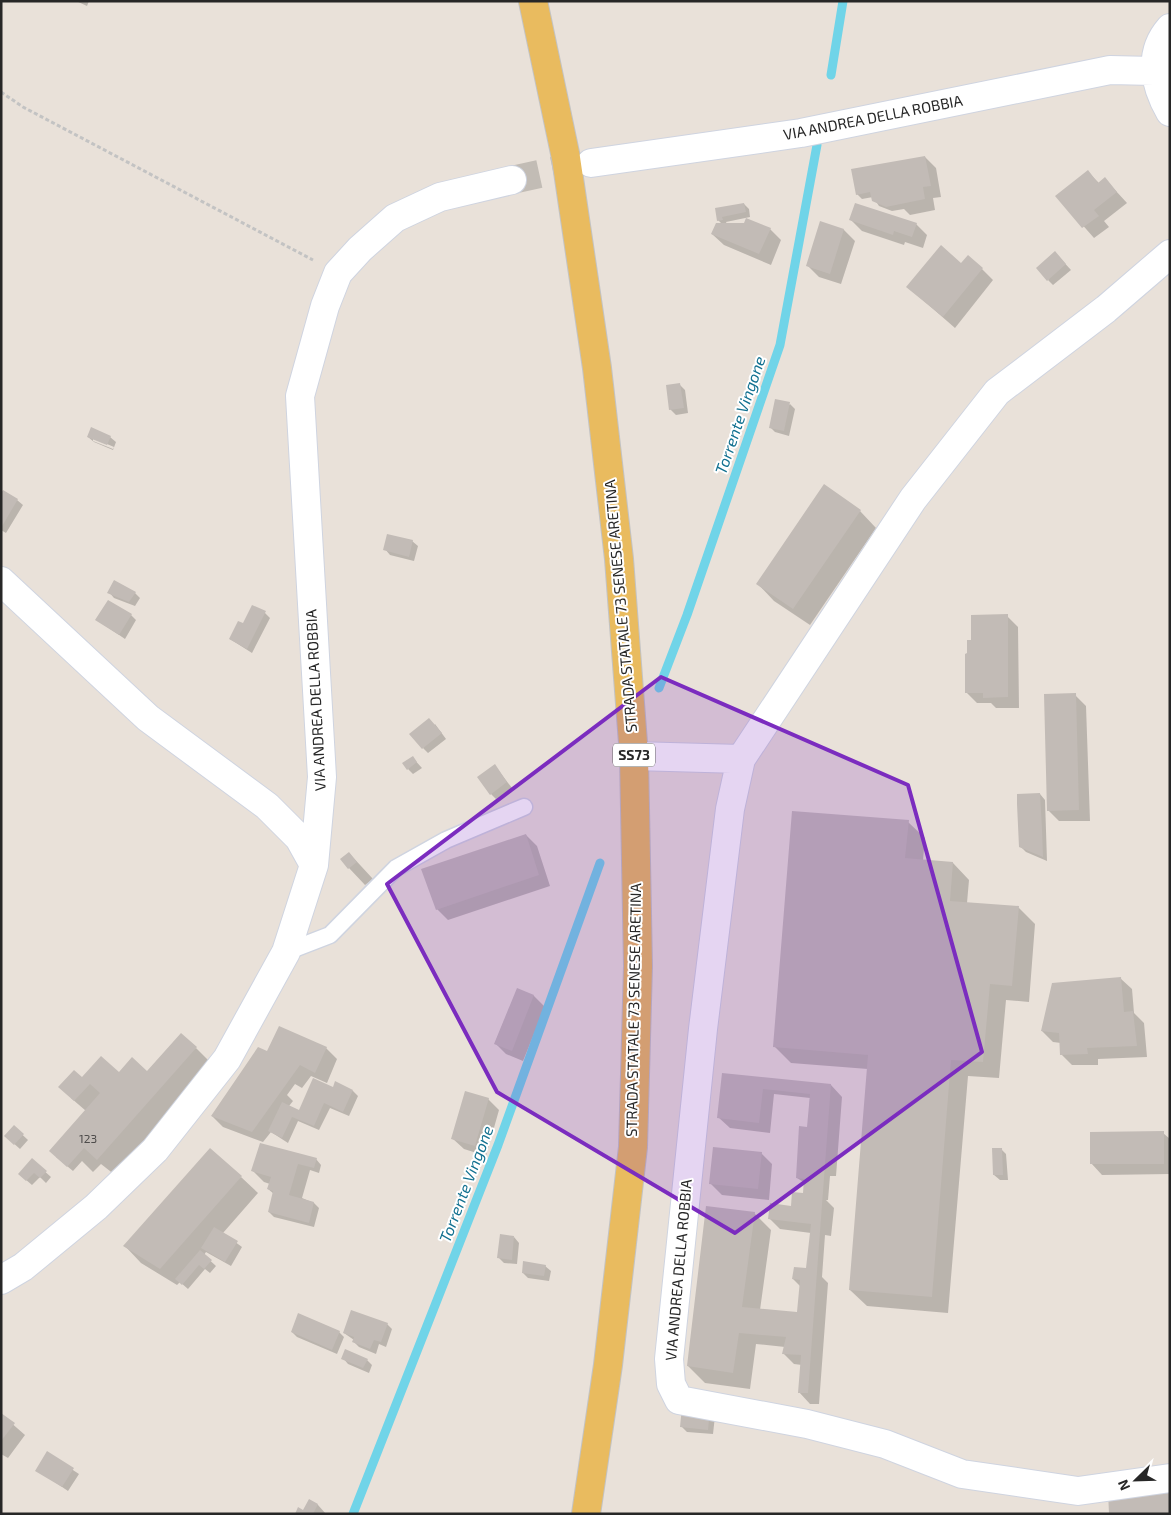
<svg xmlns="http://www.w3.org/2000/svg" width="1171" height="1515" font-family="'Exo 2',sans-serif">
  <style>
    .shadow { fill: #0003; fill-rule: evenodd }
    .lines { fill: none; stroke-linecap: round; stroke-linejoin: round }
    .stream { stroke: #70d4e8; stroke-width: 9 }
    .building { fill: #c2bbb6 }
    .minor-tunnel { stroke: #c2bcb5; stroke-width: 28; stroke-dasharray: 28 14; stroke-linecap: butt }
    .service-casing { stroke: #cfd4e0; stroke-width: 19 }
    .minor-casing { stroke: #cfd4e0; stroke-width: 30 }
    .primary-casing { stroke: #c3c3c3; stroke-width: 30 }
    .path { stroke: #c3c3c3; stroke-width: 3; stroke-dasharray: 4 2.5; stroke-linecap: butt }
    .service { stroke: #fff; stroke-width: 16 }
    .minor { stroke: #fff; stroke-width: 28 }
    .primary { stroke: #e9bb5f; stroke-width: 28 }
    .marked { fill: #7b2cbf; fill-opacity: 0.2; stroke: #7b2cbf; stroke-width: 4; stroke-linejoin: round }
    .labels { text-anchor: middle; stroke-width: 4; stroke-linejoin: round; paint-order: stroke }
    .number-label { font-size: 12px; fill: #4e4c4b }
    .shield { fill: #fff; stroke: #686868; stroke-width: 1 }
    .shield-label { font-size: 14px; font-weight: bold; fill: #272727 }
    .street-label { font-size: 15px; fill: #272727; stroke: #fff }
    .water-label { font-size: 16px; font-style: italic; fill: #137190; stroke: #fff }
  </style>
  <rect width="100%" height="100%" fill="#e9e1d9"/>
  <!-- shadow -->
  <path class="shadow" d="M76,1H89L87,6Z
    M925,157L936,168L941,197L933,198L935,210L910,215L904,209L892,211L879,206L873,197L862,199L857,194Z
    M1088,172L1099,183L1105,179L1127,203L1104,221L1109,227L1094,238L1057,196Z
    M744,204L749,209L750,217L726,222L727,224L770,229L781,240L771,265L724,245L712,234L722,224L718,220L716,209Z
    M851,220L916,224L927,235L923,248L905,242L904,245L862,231Z
    M821,223L844,230L855,241L841,284L819,277L808,266Z
    M1060,258L1071,270L1053,285L1048,280Z
    M982,269L993,280L955,328L908,287Z
    M679,384L685,390L688,413L676,415L670,409Z
    M790,404L795,409L789,436L775,432L770,427Z
    M88,437H110L116,442L113,450L94,442ZM93,438L114,447L113,449L93,441Z
    M1,496L17,500L23,505L6,533L1,530Z
    M860,511L876,528L810,625L774,601L758,584Z
    M412,541L418,546L414,561L390,555L385,549Z
    M109,592L135,593L140,598L135,606L114,598Z
    M253,607L265,613L270,618L252,653L230,639L243,625Z
    M131,615L136,620L125,639L97,620Z
    M1007,616L1018,627L1019,708H996L991,703H977L966,692L968,655L972,641Z
    M1075,695L1086,706L1090,821H1059L1048,810Z
    M435,724L446,739L428,753L423,748Z
    M412,757L422,768L413,774L408,769Z
    M495,766L512,788L496,799L491,794Z
    M1040,794L1045,800L1047,861L1026,852L1021,847Z
    M908,822L925,838L923,860L953,863L969,880L967,903L1019,908L1035,924L1029,1002L1006,1000L999,1078L968,1076L948,1313L867,1306L850,1290L868,1069L791,1063L774,1046Z
    M526,835L537,846L550,886L448,920L437,909Z
    M349,853L373,879L365,885L349,868Z
    M1120,978L1132,989L1134,1013L1144,1023L1147,1057L1098,1059V1065H1072L1061,1054V1043L1053,1042L1042,1031Z
    M517,990L534,996L545,1007L523,1061L506,1054L495,1043Z
    M196,1048L212,1064L115,1175L101,1164L93,1172L82,1161L73,1171L56,1157L86,1111L71,1098L83,1079L147,1073Z
    M326,1048L337,1059L327,1083L311,1076L302,1088L295,1084L287,1095L293,1101L289,1106L300,1111L333,1089L353,1091L358,1096L349,1116L330,1108L319,1130L298,1121L288,1143L271,1132L263,1142L223,1127L212,1116L267,1053Z
    M723,1074L831,1085L842,1097L836,1176H830L828,1200H826L834,1208L831,1236L825,1235L822,1277L828,1283L819,1404H810L799,1392L802,1365L794,1364L783,1353L785,1347L756,1344L750,1389L705,1383L688,1366L754,1213L771,1230L760,1310L799,1314L801,1287L793,1279L810,1271L811,1233L780,1229L769,1218L792,1207L807,1195L805,1183L797,1178L808,1128L810,1098L774,1094L770,1133L730,1128L718,1117Z
    M488,1099L499,1110L486,1156L464,1149L452,1138Z
    M14,1127L28,1140L20,1149L11,1141Z
    M1163,1133L1170,1139V1174L1102,1175L1091,1163Z
    M1001,1149L1006,1154L1008,1180H1000L994,1175Z
    M761,1153L772,1164L769,1200L722,1195L711,1184Z
    M316,1159L321,1165L319,1173L310,1170L302,1198L314,1203L319,1208L314,1227L274,1217L269,1212L274,1194L268,1189L270,1184L264,1182L253,1171Z
    M32,1160L51,1177L46,1183L40,1177L32,1185L25,1179Z
    M241,1177L258,1193L223,1233L242,1247L231,1266L206,1252L204,1255L216,1266L210,1273L205,1269L188,1289L180,1282L177,1285L141,1263L125,1246Z
    M514,1237L519,1243L517,1264L504,1263L499,1258Z
    M545,1266L551,1271L549,1281L528,1278L523,1273Z
    M387,1324L392,1329L386,1347L379,1344L376,1354L359,1347L354,1342V1340L344,1333Z
    M292,1332H339L344,1337L337,1354L297,1337Z
    M343,1358L367,1360L372,1365L369,1373L348,1364Z
    M1,1414L25,1435L8,1458L1,1454Z
    M715,1416L713,1434L687,1432L682,1427Z
    M47,1453L79,1474L68,1491L37,1470Z
    M310,1501L318,1505L326,1514H296L304,1512Z"/>
  <g class="lines">
    <!-- stream -->
    <path class="stream" d="M831,75L843,1
      M659,688L687,615L780,345L817,145
      M353,1514L498,1145L600,863"/>
  </g>
  <!-- building -->
  <path class="building" d="M925,156L931,186L923,187L925,199L886,207L872,201L870,192L856,195L851,169Z
    M1088,170L1098,183L1105,177L1117,192L1094,210L1099,216L1082,228L1055,196Z
    M744,203L746,212L722,217L723,220L717,221L715,208Z
    M855,203L917,223L912,237L894,231L893,235L849,220Z
    M746,218L771,228L759,254L711,234L716,223H744Z
    M820,221L844,229L830,274L806,266Z
    M941,245L961,263L968,255L983,268L943,317L906,287Z
    M1055,251L1066,264L1047,281L1036,268Z
    M680,383L684,408L669,410L666,385Z
    M775,399L790,402L784,431L769,428Z
    M91,427L111,436L107,445L87,437Z
    M824,484L861,510L793,609L756,584Z
    M3,490L18,499L1,528V493Z
    M387,534L413,540L409,557L383,550Z
    M114,580L136,592L129,602L107,593Z
    M108,600L132,614L119,635L95,620Z
    M252,605L266,611L247,649L229,639L238,621L243,623Z
    M1008,614V697L983,698V693H965V654L967,653V640H971V615Z
    M1076,693L1079,810L1047,811L1044,694Z
    M429,718L442,733L422,749L409,734Z
    M413,756L417,762L407,770L402,763Z
    M495,764L507,782L490,795L477,777Z
    M1040,793L1042,829L1043,857L1019,847L1017,804V794Z
    M792,811L909,820L905,858L953,862L950,901L1019,906L1012,986L990,984L983,1062L951,1060L932,1297L849,1290L868,1055L773,1047Z
    M526,834L539,875L436,910L421,869Z
    M349,852L357,862L348,869L340,859Z
    M1121,977L1124,1012L1133,1011L1137,1046L1087,1048L1088,1054L1060,1055L1059,1033L1041,1031L1052,983Z
    M517,988L534,995L512,1051L494,1044Z
    M279,1026L327,1047L315,1073L300,1065L252,1132L211,1116L258,1047L267,1051Z
    M181,1033L197,1047L97,1160L84,1148L67,1167L49,1151L100,1093L90,1084L74,1101L58,1087L74,1070L82,1077L101,1056L119,1072L132,1057L147,1071Z
    M722,1073L831,1084L808,1393H798L801,1355L782,1354L786,1337L739,1333L733,1373L687,1366L706,1206L755,1212L742,1307L797,1312L800,1280L792,1279L794,1267L806,1268L811,1224L768,1219L770,1203L791,1206L792,1192L803,1193L804,1179L796,1178L799,1126L807,1127L810,1094L763,1089L759,1123L717,1118Z
    M313,1078L333,1087L335,1081L353,1090L343,1112L324,1103L314,1126L292,1117L282,1138L268,1131L282,1102L299,1110Z
    M465,1091L489,1098L475,1146L451,1139Z
    M14,1125L24,1134L14,1145L4,1136Z
    M1164,1131V1164H1090V1132Z
    M260,1143L317,1158L314,1168L298,1164L289,1195L314,1202L309,1223L268,1212L273,1191L267,1189L271,1177L251,1171Z
    M713,1147L762,1152L758,1189L709,1184Z
    M210,1148L242,1176L160,1269L123,1246Z
    M992,1148H1002L1003,1175H993Z
    M32,1158L47,1171L40,1178L34,1173L26,1181L18,1174Z
    M214,1227L238,1241L225,1262L201,1248Z
    M500,1234L514,1236L512,1260L497,1258Z
    M200,1250L212,1260L204,1269L199,1265L182,1285L175,1279Z
    M523,1261L546,1265L544,1276L522,1273Z
    M351,1310L388,1323L381,1342L374,1340L370,1349L352,1342L354,1337L343,1333Z
    M298,1313L340,1331L332,1350L291,1332Z
    M345,1349L368,1359L363,1368L341,1359Z
    M682,1407L710,1409L708,1430L680,1427Z
    M1,1413L15,1423L1,1441Z
    M47,1451L74,1468L62,1487L35,1471Z
    M1170,1488V1514H1109L1108,1491Z
    M309,1499L318,1504L313,1514H295L298,1507L303,1510Z"/>
  <g class="lines">
    <!-- minor-tunnel -->
    <path class="minor-tunnel" d="M512,180L589,163"/>
    <defs>
      <path id="service" d="M286,952L330,935L396,868L446,840L524,807"/>
      <path id="minor" d="M1170,28C1147,54 1155,86 1170,112
        M591,163L801,133L1110,70L1154,71
        M1,581L148,718L267,806L299,838L314,865
        M634,756L741,759L913,499L997,392L1106,309L1170,254
        M741,759L730,809L703,1029L669,1359L671,1384L679,1400L807,1424L885,1444L962,1474L1078,1491L1170,1478
        M1,1280L23,1267L96,1207L155,1150L227,1059L286,952L314,865L322,777L300,396L325,306L338,273L360,249L395,218L440,197L512,180"/>
      <path id="primary" d="M533,1L566,158L597,368L619,559L634,756L638,966L633,1147L608,1365L586,1514"/>
    </defs>
    <!-- service casing -->
    <use href="#service" class="service-casing"/>
    <!-- minor casing -->
    <use href="#minor" class="minor-casing"/>
    <!-- primary casing -->
    <use href="#primary" class="primary-casing"/>
    <!-- path -->
    <path class="path" d="M1,92L23,107L313,260"/>
    <!-- service -->
    <use href="#service" class="service"/>
    <!-- minor -->
    <use href="#minor" class="minor"/>
    <!-- primary -->
    <use href="#primary" class="primary"/>
  </g>
  <!-- marked area -->
  <path class="marked" d="M661,677L908,785L982,1052L735,1233L497,1092L387,884Z"/>
  <g class="labels">
    <!-- number labels -->
    <g class="number-label">
      <text x="88" y="1143">123</text>
    </g>
    <!-- shield labels -->
    <rect class="shield" x="613" y="743.5" width="42" height="23" rx="4"/>
    <g class="shield-label">
      <text x="634" y="760">SS73</text>
    </g>
    <!-- street labels -->
    <g class="street-label">
      <text transform="translate(873 118) rotate(-11)" y="5">VIA ANDREA DELLA ROBBIA</text>
      <text transform="translate(621 606) rotate(-95)" y="5">STRADA STATALE 73 SENESE ARETINA</text>
      <text transform="translate(316 700) rotate(-93)" y="5">VIA ANDREA DELLA ROBBIA</text>
      <text transform="translate(634 1010) rotate(-89)" y="5">STRADA STATALE 73 SENESE ARETINA</text>
      <text transform="translate(679 1270) rotate(-85)" y="5">VIA ANDREA DELLA ROBBIA</text>
    </g>
    <!-- water labels -->
    <g class="water-label">
      <text transform="translate(740 415) rotate(-71)" y="6">Torrente Vingone</text>
      <text transform="translate(466 1184) rotate(-69)" y="6">Torrente Vingone</text>
    </g>
  </g>
  <!-- border -->
  <rect width="1171" height="1515" fill="none" stroke="#272727" stroke-width="5"/>
  <!-- north arrow -->
  <g transform="translate(1136 1480) rotate(247)" stroke="#ffffff" stroke-width="4" paint-order="stroke">
  <path d="M0-4L9 19L0 12L-9 19Z" fill="#272727"/>
  <text y="-8" font-size="14" font-weight="bold" text-anchor="middle" fill="#272727">N</text>
  </g>
</svg>
